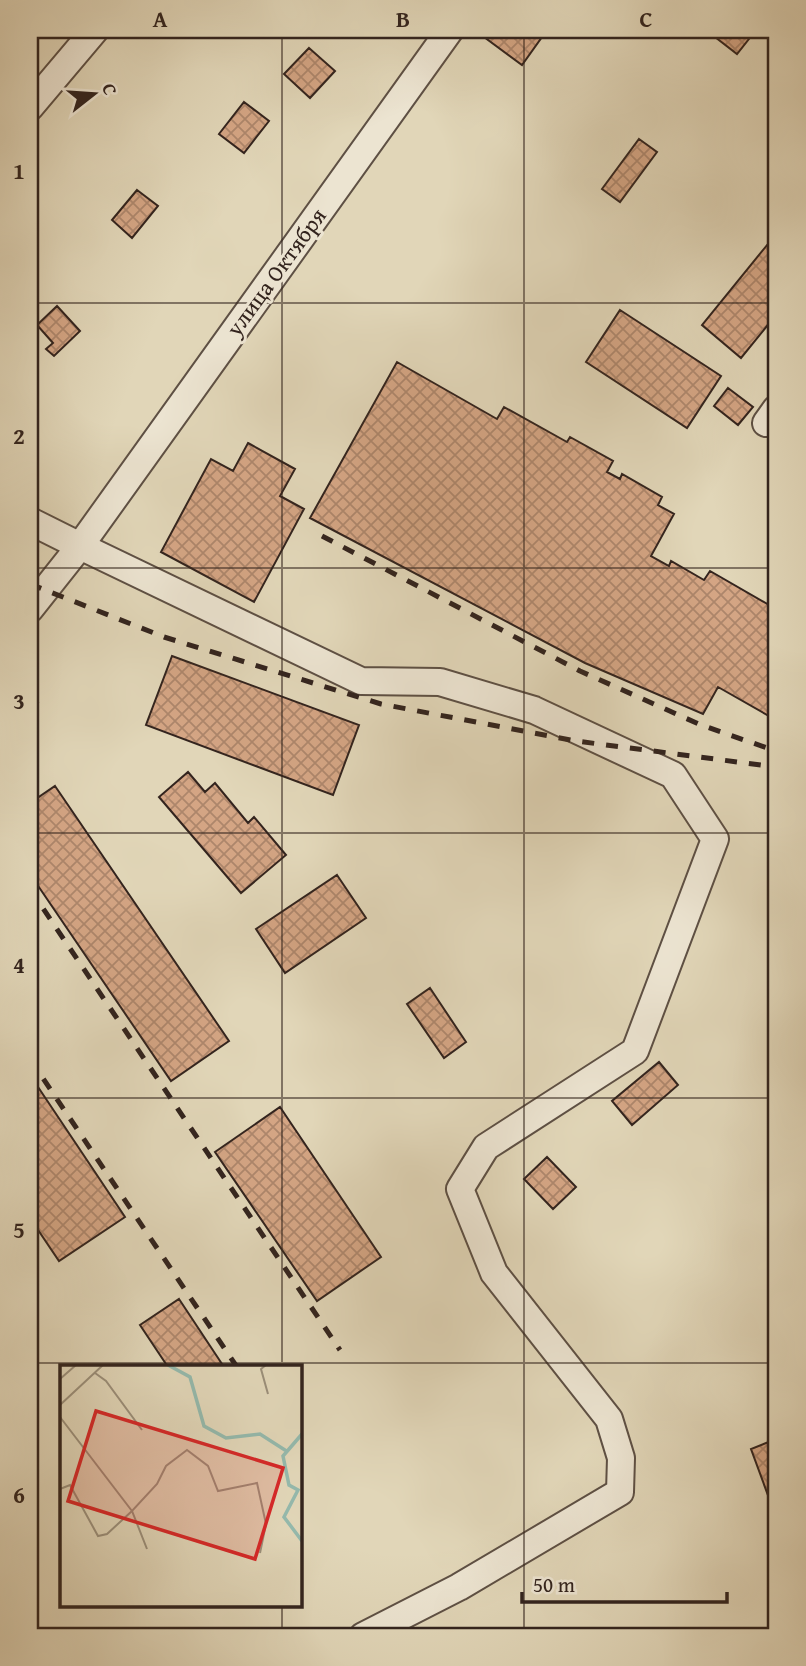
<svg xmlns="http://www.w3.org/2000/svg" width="806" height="1666" font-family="'Gentium Book Plus',serif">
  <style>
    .building { fill: url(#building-cross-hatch); stroke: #33241e; stroke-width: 2 }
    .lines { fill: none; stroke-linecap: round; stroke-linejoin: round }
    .minor-casing { stroke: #5e5044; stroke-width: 30 }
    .minor { stroke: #ece4d1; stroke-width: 26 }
    .rail { stroke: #33241e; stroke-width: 5; stroke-dasharray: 12 12; stroke-linecap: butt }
    .grid { fill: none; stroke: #33241e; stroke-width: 2; stroke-opacity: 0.55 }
    .labels { text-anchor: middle; stroke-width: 6; stroke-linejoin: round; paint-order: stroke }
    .street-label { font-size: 23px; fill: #33241e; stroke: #ece4d1 }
    .inset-river { fill: none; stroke: #94b9ac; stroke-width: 3.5 }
    .inset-road { fill: none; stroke: #9b8f7a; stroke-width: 2 }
    .view { fill: #d62828; fill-opacity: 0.15; stroke: #d62828; stroke-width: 3.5 }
    .inset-edge { fill: none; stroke: #33241e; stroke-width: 3.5 }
    .neatline { fill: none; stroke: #33241e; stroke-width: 2.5 }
    .grid-label { font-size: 23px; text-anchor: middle; font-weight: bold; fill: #33241e }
  </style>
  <defs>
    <pattern id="building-cross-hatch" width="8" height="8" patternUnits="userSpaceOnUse" patternTransform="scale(1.75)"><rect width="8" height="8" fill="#d4a584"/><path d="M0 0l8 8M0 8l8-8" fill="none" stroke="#ad866b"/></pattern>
  </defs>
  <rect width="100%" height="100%" fill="#e1d6b8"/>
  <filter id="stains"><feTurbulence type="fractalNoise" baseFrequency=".00286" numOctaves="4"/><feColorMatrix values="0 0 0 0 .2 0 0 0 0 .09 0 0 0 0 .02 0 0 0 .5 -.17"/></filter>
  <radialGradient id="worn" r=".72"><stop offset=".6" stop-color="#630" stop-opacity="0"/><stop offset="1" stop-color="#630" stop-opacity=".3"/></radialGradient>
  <!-- building -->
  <path class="building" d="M483,30H547L522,65L480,34Z
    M706,30H756L737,54Z
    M309,48L335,71L310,98L284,74Z
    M244,102L269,121L244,153L219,134Z
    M639,139L657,152L620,202L602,189Z
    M137,190L158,206L132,238L112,220Z
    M776,234V315L741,358L702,325Z
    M57,306L80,331L54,356L46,349L53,343L37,325Z
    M620,310L721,376L687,428L586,362Z
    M397,362L497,419L504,407L567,442L570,437L613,461L607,472L620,479L622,474L662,497L658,505L674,514L651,556L669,566L671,561L704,580L710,571L776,609V720L718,687L703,714L585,663L310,518Z
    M728,388L753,407L738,425L714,406Z
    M248,443L295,469L280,496L304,509L254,602L161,552L211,459L233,471Z
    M172,656L359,725L333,795L146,725Z
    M30,689L38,702L30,708Z
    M188,772L205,792L215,783L248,823L254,817L286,855L241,893L159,797Z
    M55,786L229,1041L171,1081L30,874V803Z
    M337,875L366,918L285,973L256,929Z
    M430,988L466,1042L444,1058L407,1004Z
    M659,1062L678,1085L632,1125L612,1101Z
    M30,1075L125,1217L59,1261L30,1218Z
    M280,1107L381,1257L317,1301L215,1152Z
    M547,1157L576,1187L553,1209L524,1179Z
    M179,1299L224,1367H168L140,1325Z
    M776,1439V1507L773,1509L751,1449Z"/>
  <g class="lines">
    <defs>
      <path id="minor" d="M30,107L95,30
        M766,423L776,409
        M30,521L80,546L30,609
        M363,1636L459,1587L620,1492L621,1458L609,1419L494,1273L460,1189L486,1147L635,1051L715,839L673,775L534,710L440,682L361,681L80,546L450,30"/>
    </defs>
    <!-- minor casing -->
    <use href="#minor" class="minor-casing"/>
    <!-- minor -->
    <use href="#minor" class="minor"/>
    <!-- rail -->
    <path class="rail" d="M322,536L580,671L701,725L776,751
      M30,584L164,637L381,704L576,741L776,767
      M30,889L340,1350
      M30,1059L237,1367"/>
  </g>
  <!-- grid -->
  <path class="grid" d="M282,30V1367M524,30V1636M30,303H776M30,568H776M30,833H776M30,1098H776M30,1363H776M282,1605V1636"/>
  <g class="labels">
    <!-- street labels -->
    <g class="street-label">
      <text transform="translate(276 272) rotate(-54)" y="8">улица Октября</text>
    </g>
  </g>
  <!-- overview -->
  <g transform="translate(60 1365)">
    <rect width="242" height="242" fill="#e1d6b8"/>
    <path class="inset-river" d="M108,0L130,12L144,61L166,73L200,69L228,87M242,69L223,91L229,120L238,125L224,152L242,176"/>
    <path class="inset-road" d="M206,0L201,4L208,29M35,8L46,16L82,65M0,14L16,0M0,40L43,0M0,52L72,146L97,119L106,101L127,85L148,101L158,126L197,118L206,159L200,188M0,124L10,120L38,171L47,169L72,146L87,184"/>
    <path class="view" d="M36,46L223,103L195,194L8,136Z"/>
    <rect width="242" height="242" class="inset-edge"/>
  </g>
  <!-- margin -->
  <rect width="806" height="1666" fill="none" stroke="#e1d6b8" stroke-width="77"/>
  <!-- north arrow -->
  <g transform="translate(94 94) rotate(73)" stroke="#ece4d1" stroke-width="5" paint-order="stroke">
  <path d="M0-5L12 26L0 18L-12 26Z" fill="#33241e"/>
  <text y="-10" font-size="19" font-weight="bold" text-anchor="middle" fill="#33241e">С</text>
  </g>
  <!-- scale -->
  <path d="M522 1592v10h205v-10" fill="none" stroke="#33241e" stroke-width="3.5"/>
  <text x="533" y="1592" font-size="21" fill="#33241e" stroke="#ece4d1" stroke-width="5" paint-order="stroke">50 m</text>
  <rect x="38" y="38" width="730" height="1590" class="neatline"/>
  <g class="grid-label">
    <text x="160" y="27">A</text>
    <text x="403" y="27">B</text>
    <text x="646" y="27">C</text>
    <text x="19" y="179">1</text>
    <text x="19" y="444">2</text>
    <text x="19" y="709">3</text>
    <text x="19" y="973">4</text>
    <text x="19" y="1238">5</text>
    <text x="19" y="1503">6</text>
  </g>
  <rect width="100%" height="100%" filter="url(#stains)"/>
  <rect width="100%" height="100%" fill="url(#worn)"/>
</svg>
